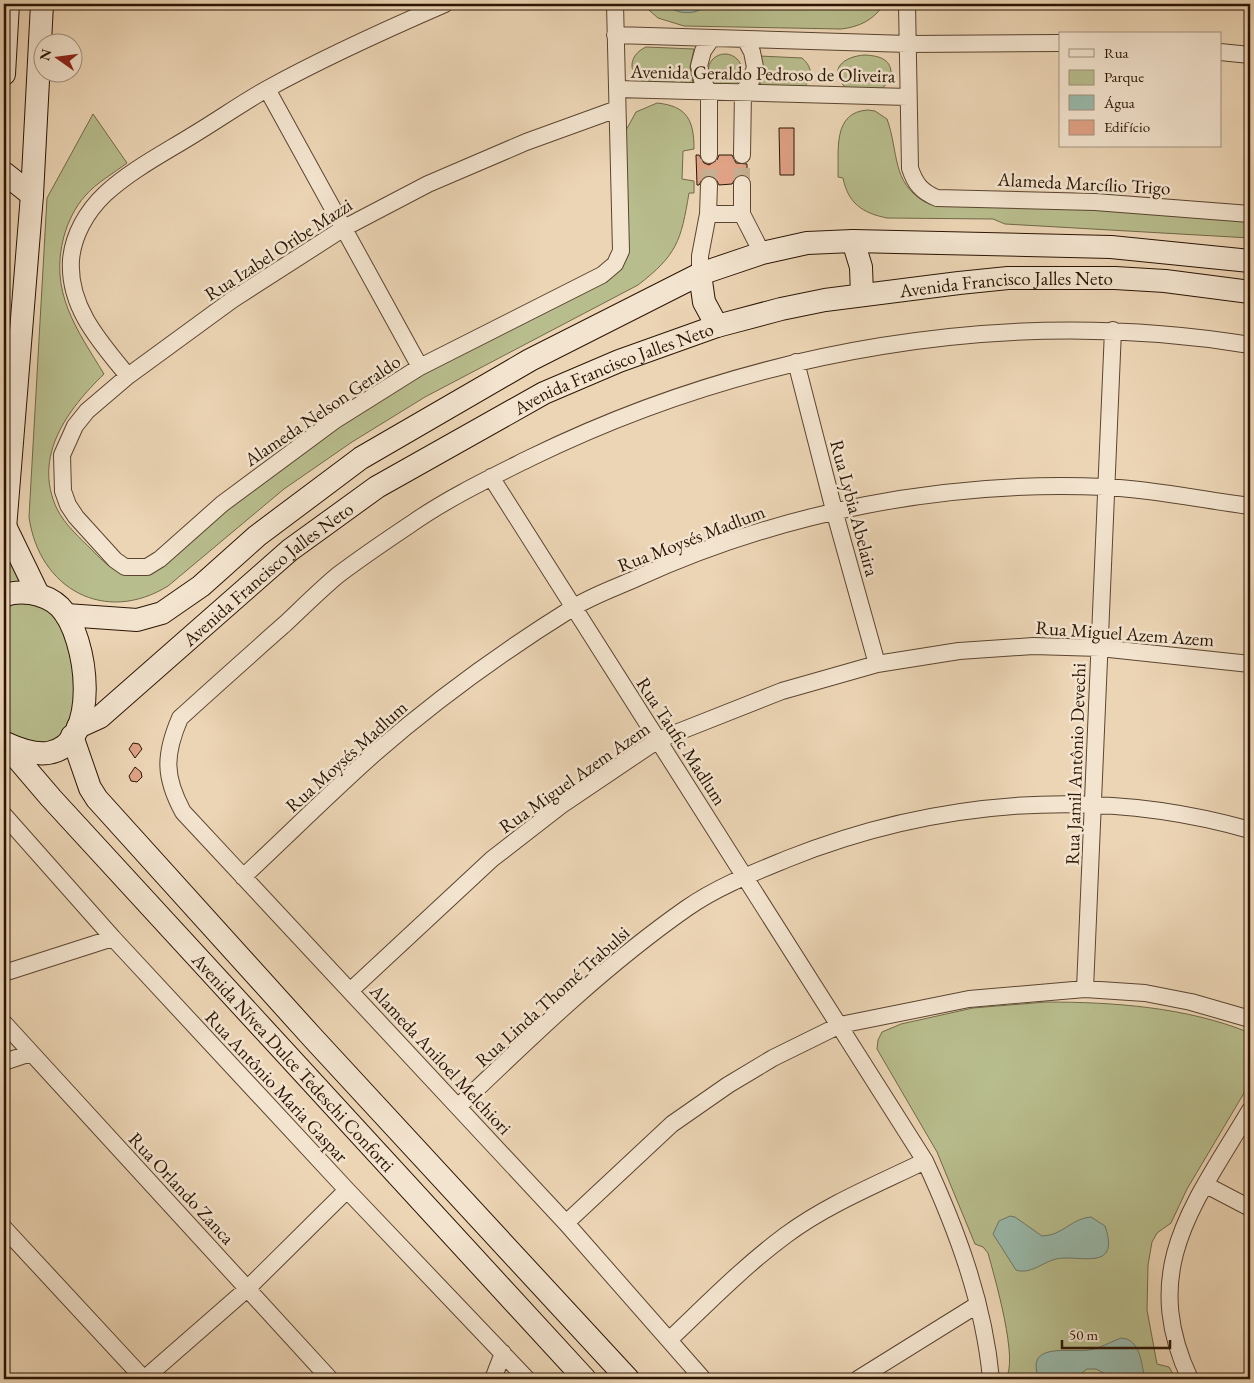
<svg xmlns="http://www.w3.org/2000/svg" width="1254" height="1383" font-family="'EB Garamond',serif">
  <style>
    .green { fill: #b8bd8d; stroke: #726948 }
    .water { fill: #99b9ab; stroke: #6d7768 }
    .building { fill: #dfa285; stroke: #2b1504 }
    .lines { fill: none; stroke-linecap: round; stroke-linejoin: round }
    .street-tunnel { stroke: #c5af92; stroke-width: 16; stroke-dasharray: 16 8; stroke-linecap: butt }
    .street-casing { stroke: #5b4530; stroke-width: 18 }
    .secondary-casing { stroke: #2b1504; stroke-width: 24 }
    .street { stroke: #f3e4cf; stroke-width: 16 }
    .secondary { stroke: #f3e4cf; stroke-width: 22 }
    .labels { text-anchor: middle; stroke-width: 5; stroke-linejoin: round; paint-order: stroke }
    .street-label { font-size: 19px; fill: #2b1504; stroke: #f3e4cf }
  </style>
  <rect width="100%" height="100%" fill="#ecd5b5"/>
  <filter id="stains"><feTurbulence type="fractalNoise" baseFrequency=".004" numOctaves="4"/><feColorMatrix values="0 0 0 0 .2 0 0 0 0 .09 0 0 0 0 .02 0 0 0 .5 -.17"/></filter>
  <radialGradient id="worn" r=".72"><stop offset=".6" stop-color="#630" stop-opacity="0"/><stop offset="1" stop-color="#630" stop-opacity=".3"/></radialGradient>
  <!-- green -->
  <path class="green" d="M642,4H884C874,20 859,27 841,29L684,26L658,18Z
    M646,47L694,49L690,67L693,83L645,82C627,75 628,55 646,47Z
    M708 71a17 17 0 1 1 34 0a17 17 0 1 1-34 0Z
    M865,55C880,56 893,59 891,78L882,89L846,88C826,69 845,56 865,55Z
    M759,56L802,58C813,67 813,79 803,88L759,90L763,72Z
    M657,103C687,106 694,120 694,149L683,151L682,179L694,181V193H689C681,241 677,255 638,285L425,397L352,442L284,489L168,586C105,625 39,589 29,517L47,198L93,114L127,163C114,173 96,183 85,196C75,207 68,222 64,236C49,292 76,328 104,374C68,409 32,456 57,509C65,525 80,538 92,550C107,566 121,578 144,573C208,523 271,472 338,426C427,365 525,318 619,268L625,132L636,112Z
    M868,110L875,111L887,119C899,152 891,182 925,202L1095,209L1250,221V238L1005,224L993,219L887,218C862,213 848,203 843,178L838,177C839,151 832,112 868,110Z
    M8,547L29,590L5,592Z
    M27,598L62,618L79,699L58,745L4,737V602Z
    M1046,1002C1113,1002 1187,1007 1250,1033V1083L1187,1189L1171,1223L1157,1233L1152,1242L1148,1265L1147,1310L1157,1364L1169,1367L1176,1379H1005C1020,1364 994,1275 988,1253L983,1247L975,1244L937,1152L877,1049L878,1040L882,1032L901,1024L973,1008Z"/>
  <!-- water -->
  <path class="water" d="M664,4H707C696,17 676,14 664,4Z
    M1010,1216L1015,1217L1042,1236C1062,1236 1072,1218 1091,1217L1105,1226C1121,1273 1079,1254 1056,1259C1043,1262 1030,1275 1016,1270L993,1234L999,1221Z
    M1121,1338C1141,1339 1141,1364 1145,1379H1115L1096,1369H1087L1074,1379H1039C1024,1341 1070,1353 1089,1350C1101,1348 1110,1342 1121,1338Z"/>
  <!-- building -->
  <path class="building" d="M779,128H794V175H780Z
    M696,155H699L704,163L709,165L717,160L719,155H732L736,163L747,164V175L737,176L732,184L719,185L715,177L709,175L704,176L699,185H697Z
    M133,743L139,744L142,749L135,758L129,749Z
    M135,767L141,772L142,777L137,782L131,781L129,776Z"/>
  <g class="lines">
    <!-- street-tunnel -->
    <path class="street-tunnel" d="M742,184V155
      M709,185V155"/>
    <defs>
      <path id="street" d="M615,4L621,251L615,264L602,275L420,367L334,421L222,504L160,559L147,567H125L115,560L76,517L68,505L63,491L62,455L75,426L87,411L128,376L232,300L344,228L428,184L526,142L617,109
        M907,4L910,168C915,184 922,192 937,198L1095,202L1250,214
        M615,35L908,44L1060,43
        M1220,52L1250,55
        M267,89L420,367
        M617,89L908,97
        M709,155V92L702,80L699,66L703,51L712,38
        M742,155L743,92L751,81L755,67L752,52L745,39
        M742,184V214L762,253
        M708,214H742
        M700,274V256L708,214L709,185
        M796,362L834,510L877,664
        M128,376C100,342 68,307 71,260C73,235 87,211 105,194C131,170 164,153 193,135C218,120 242,103 267,89C325,57 385,30 445,4
        M491,477L925,1161C957,1230 984,1303 991,1379
        M4,815L113,938L347,1190L527,1379
        M243,877C287,836 330,793 375,753C436,700 502,652 571,609C591,596 615,588 637,578C782,512 945,480 1105,487C1151,489 1203,500 1250,506
        M4,973L113,938
        M1085,989L1113,330
        M350,991L492,859L563,804L658,740L782,691L877,664L959,651L1033,646L1100,648L1250,664
        M4,1023L330,1379
        M4,1062L31,1053
        M458,1107C531,1037 604,966 687,908C717,887 753,873 787,859C934,800 1097,786 1250,830
        M1206,1185L1250,1208
        M566,1223L672,1124L728,1085L773,1058L840,1025L969,999L1085,989L1145,993L1191,1002L1250,1019
        M4,1228L144,1379
        M669,1340C707,1304 744,1266 786,1235C828,1204 878,1184 925,1161
        M144,1379L247,1289L347,1190
        M493,1379L503,1353
        M703,1379L566,1223L183,812C164,777 164,755 180,718C215,686 250,655 286,623C303,607 320,590 338,575C362,557 387,540 411,524C448,498 490,478 530,458C751,350 1007,305 1250,345
        M858,1379L977,1305
        M1190,1379C1138,1268 1195,1203 1250,1110"/>
      <g id="secondary">
        <path d="M4,74L8,4"/>
        <path d="M4,173L32,195"/>
        <path d="M853,241L861,267L862,295"/>
        <path d="M700,274L704,302L717,326"/>
        <path d="M6,528L38,594"/>
        <path d="M4,541L32,195L42,4"/>
        <path d="M4,596C12,592 21,592 30,593C41,595 52,599 60,607C88,636 102,745 48,753C33,755 18,749 5,743"/>
        <path d="M66,615L137,620L162,613L201,586L257,536L361,458L530,360L700,274L762,253L807,243L853,241L1111,247L1250,261"/>
        <path id="s1" d="M78,727L100,717L290,550L377,487L544,393L619,361L717,326L781,309L825,300L959,283L1008,278H1115L1165,281L1250,292"/>
        <path d="M72,736L90,788L97,799L313,1038L628,1379"/>
        <path id="s2" d="M4,743L51,798L585,1379"/>
      </g>
    </defs>
    <!-- street casing -->
    <use href="#street" class="street-casing"/>
    <!-- secondary casing -->
    <use href="#secondary" class="secondary-casing"/>
    <!-- street -->
    <use href="#street" class="street"/>
    <!-- secondary -->
    <use href="#secondary" class="secondary"/>
  </g>
  <g class="labels">
    <!-- street labels -->
    <g class="street-label">
      <text transform="translate(763 73) rotate(1)" y="7">Avenida Geraldo Pedroso de Oliveira</text>
      <text transform="translate(1084 183) rotate(3)" y="7">Alameda Marcílio Trigo</text>
      <text transform="translate(278 249) rotate(-33)" y="7">Rua Izabel Oribe Mazzi</text>
      <text dy="7" stroke="none"><textPath href="#s1" startOffset="1055">Avenida Francisco Jalles Neto</textPath></text>
      <text dy="7" stroke="none"><textPath href="#s1" startOffset="650">Avenida Francisco Jalles Neto</textPath></text>
      <text transform="translate(322 410) rotate(-34)" y="7">Alameda Nelson Geraldo</text>
      <text transform="translate(855 508) rotate(75)" y="7">Rua Lybia Abelaira</text>
      <text transform="translate(691 538) rotate(-21)" y="7">Rua Moysés Madlum</text>
      <text dy="7" stroke="none"><textPath href="#s1" startOffset="245">Avenida Francisco Jalles Neto</textPath></text>
      <text transform="translate(1125 633) rotate(4)" y="7">Rua Miguel Azem Azem</text>
      <text transform="translate(682 741) rotate(57)" y="7">Rua Taufic Madlum</text>
      <text transform="translate(346 756) rotate(-42)" y="7">Rua Moysés Madlum</text>
      <text transform="translate(1075 764) rotate(-88)" y="7">Rua Jamil Antônio Devechi</text>
      <text transform="translate(574 777) rotate(-35)" y="7">Rua Miguel Azem Azem</text>
      <text transform="translate(552 996) rotate(-42)" y="7">Rua Linda Thomé Trabulsi</text>
      <text transform="translate(441 1059) rotate(47)" y="7">Alameda Aniloel Melchiori</text>
      <text dy="7" stroke="none"><textPath href="#s2" startOffset="431">Avenida Nívea Dulce Tedeschi Conforti</textPath></text>
      <text transform="translate(277 1086) rotate(47)" y="7">Rua Antônio Maria Gaspar</text>
      <text transform="translate(182 1188) rotate(47)" y="7">Rua Orlando Zanca</text>
    </g>
  </g>
  <!-- margin -->
  <rect width="1254" height="1383" fill="none" stroke="#ecd5b5" stroke-width="20"/>
  <rect x="5" y="5" width="1244" height="1373" fill="none" stroke="#2b1504" stroke-width="2.5"/>
  <rect x="10" y="10" width="1234" height="1363" fill="none" stroke="#2b1504"/>
  <!-- legend -->
  <rect x="1059" y="32" width="162" height="115" fill="#f3e4cf" stroke="#a3917e"/>
  <rect x="1069" y="49" width="25" height="8" fill="#f3e4cf" stroke="#a3917e"/>
  <text x="1104" y="58" font-size="15" fill="#2b1504">Rua</text>
  <rect x="1069" y="70" width="25" height="15" fill="#b8bd8d" stroke="#a3917e"/>
  <text x="1104" y="82" font-size="15" fill="#2b1504">Parque</text>
  <rect x="1069" y="95" width="25" height="15" fill="#99b9ab" stroke="#a3917e"/>
  <text x="1104" y="108" font-size="15" fill="#2b1504">Água</text>
  <rect x="1069" y="120" width="25" height="15" fill="#dfa285" stroke="#a3917e"/>
  <text x="1104" y="132" font-size="15" fill="#2b1504">Edifício</text>
  <!-- north arrow -->
  <g transform="translate(58 58) rotate(284)"><circle r="24" fill="#f3e4cf" stroke="#a3917e"/>
  <path d="M0-4L9 19L0 12L-9 19Z" fill="#8f2418"/>
  <text y="-8" font-size="14" font-weight="bold" text-anchor="middle" fill="#2b1504">N</text>
  </g>
  <!-- scale -->
  <path d="M1062 1340v8h108v-8" fill="none" stroke="#2b1504" stroke-width="2.5"/>
  <text x="1069" y="1340" font-size="15" fill="#2b1504" stroke="#f3e4cf" stroke-width="4" paint-order="stroke">50 m</text>
  <rect width="100%" height="100%" filter="url(#stains)"/>
  <rect width="100%" height="100%" fill="url(#worn)"/>
</svg>
